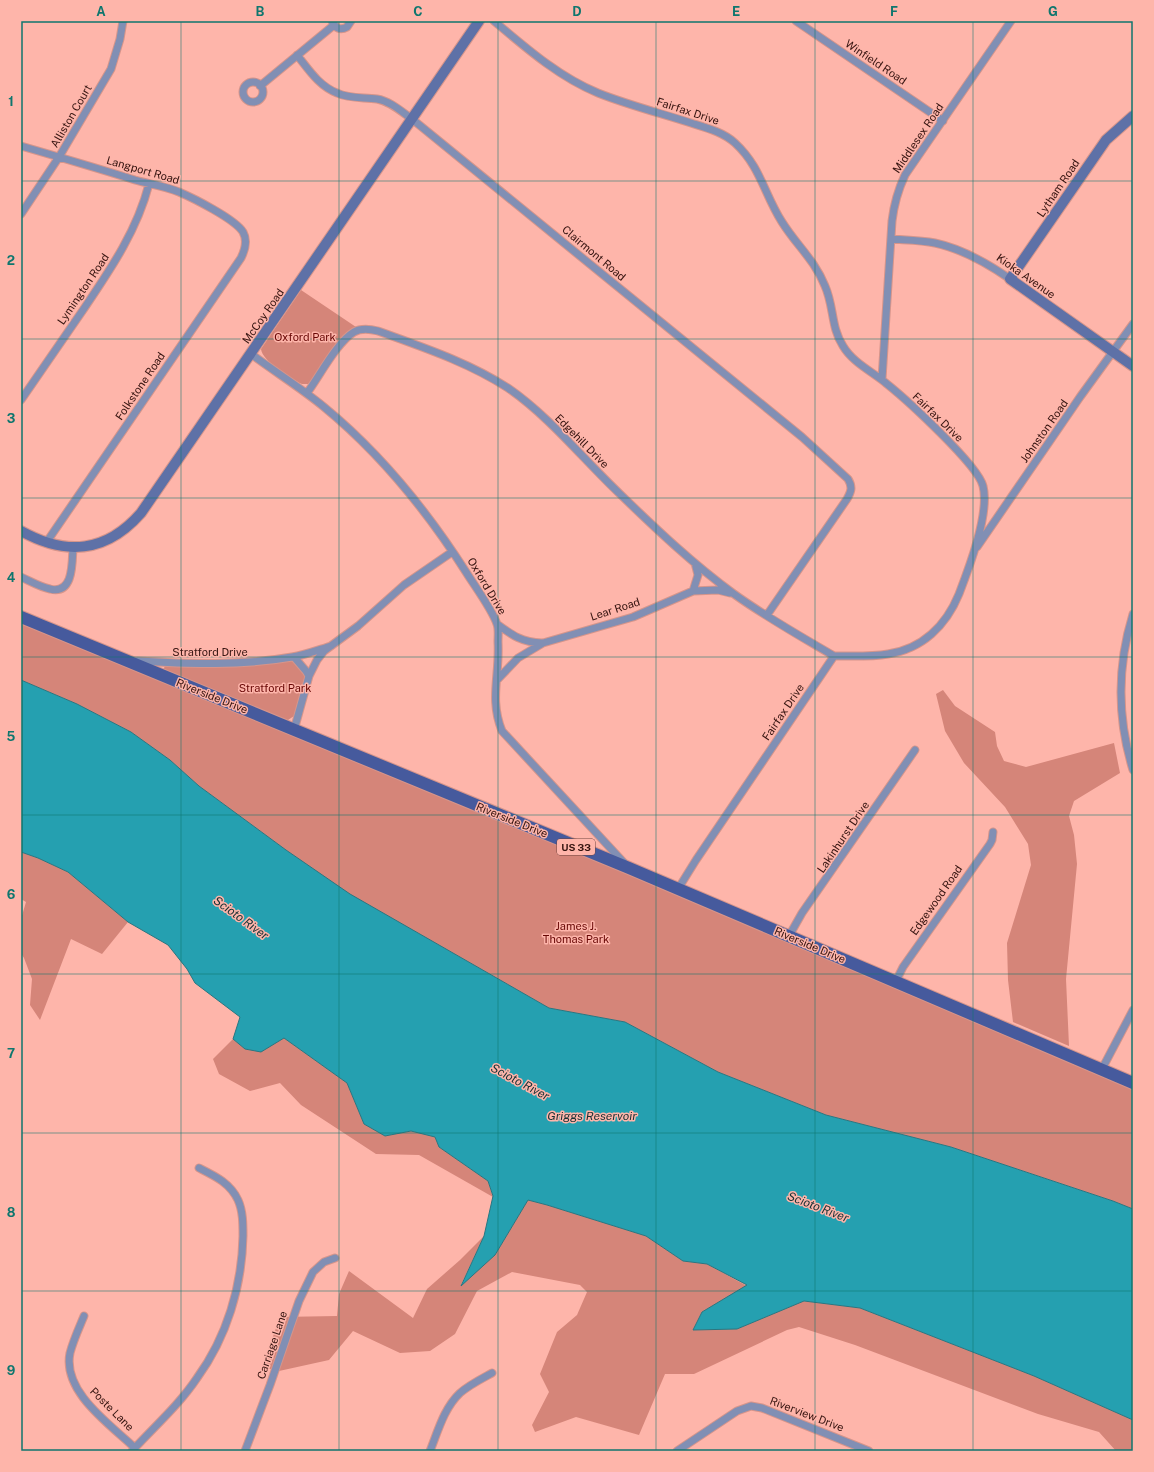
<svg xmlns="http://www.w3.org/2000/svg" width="1154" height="1472" font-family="'Public Sans',sans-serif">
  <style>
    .green { fill: #d58579 }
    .water { fill: #25a0b0; stroke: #2a7680 }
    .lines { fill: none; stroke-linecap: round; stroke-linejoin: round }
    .street-casing { stroke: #d6958b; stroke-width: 9 }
    .secondary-casing { stroke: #d6958b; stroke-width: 12 }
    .primary-casing { stroke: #d6958b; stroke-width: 14 }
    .street { stroke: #818fb4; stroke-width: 7 }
    .secondary { stroke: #5e71a7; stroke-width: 10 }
    .primary { stroke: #465a9d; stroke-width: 12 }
    .grid { fill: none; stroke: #0f766e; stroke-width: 1; stroke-opacity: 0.55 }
    .labels { text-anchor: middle; stroke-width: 3; stroke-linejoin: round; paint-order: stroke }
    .shield { fill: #feb5aa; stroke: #71443e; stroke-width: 1 }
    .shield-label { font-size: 10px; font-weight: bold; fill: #35130f }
    .street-label { font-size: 11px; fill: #35130f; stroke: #feb5aa }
    .park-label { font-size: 11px; fill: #660604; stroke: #feb5aa }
    .water-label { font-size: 12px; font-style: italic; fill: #173034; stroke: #feb5aa }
    .neatline { fill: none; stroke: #0f766e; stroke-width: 1.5 }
    .grid-label { font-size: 13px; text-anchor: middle; font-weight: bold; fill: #0f766e }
  </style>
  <rect width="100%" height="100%" fill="#feb5aa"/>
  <!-- green -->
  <path class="green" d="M301,290L356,327L312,381L308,384H302C291,379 262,361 261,349Z
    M21,617L1133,1085V1209L1113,1201L951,1147L826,1115L718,1072L625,1022L549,1008L350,895L286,850L199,786L170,760L131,732L77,704L21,680Z
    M292,660L304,672L306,678L294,716L288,720H284L163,670L165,666L223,667Z
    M943,690L955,706L995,732L997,746L1004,761L1026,767L1114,743L1120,773L1074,801L1069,816L1074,835L1077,864L1066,979L1069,1046L1013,1022L1008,980L1007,943L1031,865L1028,844L1005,807L964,763L945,731L936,694Z
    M21,852L38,858L68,872L128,922L102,954L71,939L40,1020L30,1005L32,979L24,958L21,953V919L26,902L21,899Z
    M284,1038L347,1083L364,1124L385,1136L411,1131L435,1137L439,1147L488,1181L493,1197L419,1155L376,1154L301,1105L280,1083L250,1091L219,1074L213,1059L233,1039L245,1049L261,1051Z
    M528,1200L547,1205L646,1236L683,1261L707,1264L747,1286L702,1312L693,1330L737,1329L803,1301L860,1308L1034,1376L1133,1420V1451H1116L1099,1432L1038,1414L855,1345L799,1327L787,1330L694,1374H665L639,1435L576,1417L535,1432L532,1425L549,1392L540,1374L557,1332L577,1315L587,1292L580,1285L512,1272L477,1291L455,1334L430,1351L400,1353L353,1331L329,1360L279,1371L262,1367L280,1317L337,1316L339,1294L349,1271L413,1318L427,1289L460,1260L484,1236L461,1285L495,1255Z"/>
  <!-- water -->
  <path class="water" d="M21,680L77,704L131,732L170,760L199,786L286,850L350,894L549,1008L625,1022L718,1072L826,1115L951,1147L1113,1201L1133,1209V1420L1034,1376L860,1308L804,1301L737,1329L693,1330L702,1312L747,1285L707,1264L683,1261L646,1236L547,1205L528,1200L495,1255L461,1286L484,1236L493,1196L488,1181L439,1147L435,1137L411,1131L385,1136L364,1124L347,1083L284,1038L261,1052L245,1049L233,1039L240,1017L195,983L187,969L168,945L128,922L68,872L38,858L21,852Z"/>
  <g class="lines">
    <defs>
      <path id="street" d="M332,21C335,28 340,31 347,27L351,21
        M494,21C526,48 559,77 598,93C628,105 660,113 691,123C707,128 723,132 735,143C761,167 764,194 782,222C797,246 814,259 825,286C834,306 831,328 843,346C853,363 873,372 887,384C907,400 978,465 983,486C990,513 969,568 959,594C946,626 922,649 888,654C871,657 852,656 834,656L696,860L678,889
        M796,21L943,121
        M297,55C309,70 319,86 337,93C350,99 364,97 377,99C390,101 402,112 412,119L802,437L848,479C853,487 851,492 847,499L767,615
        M243 92a10 10 0 1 1 20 0a10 10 0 1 1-20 0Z
        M260,86L334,25
        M21,146C59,157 97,168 135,180C149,184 165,186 179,192C193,198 235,219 243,232C248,241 245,250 241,258L46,543
        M21,214L59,157L111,69L120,39L123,21
        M892,239C906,240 921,240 935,243C963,249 987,263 1010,279
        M251,354C275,372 301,388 324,407C380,453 427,511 466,572C474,585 492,609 497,624C499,629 498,636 498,642C500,675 489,699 502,731L626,865
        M882,379L892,221C894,204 898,190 905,175L1011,21
        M307,393C319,377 337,342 354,332C361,328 370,329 378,331C422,347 468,362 508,388C550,417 583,459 620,494C656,529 693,564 734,594C766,617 800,636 834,656
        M21,400C42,370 62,340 83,310C110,270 137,231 149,184
        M977,547L1080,397L1133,324
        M21,577C30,581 40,587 50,589C74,595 72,562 73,547
        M693,591L718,590L730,593
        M1133,614C1117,666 1117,718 1133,770
        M497,624C513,636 522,642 542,643
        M137,661C189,664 241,666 292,657C305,655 318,650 331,646
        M309,676L317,660L324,651L358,626L404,585L452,552
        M497,680L518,658L543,643L633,617L693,591L698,575L695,563
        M294,730L309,676L306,671L294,657
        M789,936L802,913L915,750
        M896,981L903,967L990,844L992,840L993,832
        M1102,1069L1133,1010
        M84,1316C79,1328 73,1341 70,1353C62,1392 111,1425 135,1448
        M132,1451C154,1427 179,1405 197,1378C227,1337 242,1286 243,1236C243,1224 243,1211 238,1200C230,1183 215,1176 199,1168
        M245,1451L270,1385L299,1301L313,1272L324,1262L335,1258
        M430,1451C438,1431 444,1408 460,1393C469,1385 481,1379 492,1373
        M677,1451L737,1411L751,1406L762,1408L869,1451"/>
      <path id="secondary" d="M1133,116L1106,140L1010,279L1133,366
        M21,531C66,556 106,553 141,513L479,21"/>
      <path id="primary" d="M21,617L629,868L1133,1083"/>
    </defs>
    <!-- street casing -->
    <use href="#street" class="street-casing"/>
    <!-- secondary casing -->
    <use href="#secondary" class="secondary-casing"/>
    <!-- primary casing -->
    <use href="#primary" class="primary-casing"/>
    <!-- street -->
    <use href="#street" class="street"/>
    <!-- secondary -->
    <use href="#secondary" class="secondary"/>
    <!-- primary -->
    <use href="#primary" class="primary"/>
  </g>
  <!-- grid -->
  <path class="grid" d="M181,21V1451M339,21V1451M498,21V1451M656,21V1451M815,21V1451M973,21V1451M21,181H1133M21,339H1133M21,498H1133M21,657H1133M21,815H1133M21,974H1133M21,1133H1133M21,1291H1133"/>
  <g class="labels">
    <!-- shield labels -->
    <rect class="shield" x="557" y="839" width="38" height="16" rx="3"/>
    <g class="shield-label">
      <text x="576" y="851">US 33</text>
    </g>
    <!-- street labels -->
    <g class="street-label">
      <text transform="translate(876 62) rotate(34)" y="4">Winfield Road</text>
      <text transform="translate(688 111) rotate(18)" y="4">Fairfax Drive</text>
      <text transform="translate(71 116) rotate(-60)" y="4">Alliston Court</text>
      <text transform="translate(918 138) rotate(-56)" y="4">Middlesex Road</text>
      <text transform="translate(143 170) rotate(16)" y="4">Langport Road</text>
      <text transform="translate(1058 188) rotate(-56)" y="4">Lytham Road</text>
      <text transform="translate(594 253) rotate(40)" y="4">Clairmont Road</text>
      <text transform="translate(1026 276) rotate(35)" y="4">Kioka Avenue</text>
      <text transform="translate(83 289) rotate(-56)" y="4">Lymington Road</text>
      <text transform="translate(263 316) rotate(-55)" y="4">McCoy Road</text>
      <text transform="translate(140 386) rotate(-56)" y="4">Folkstone Road</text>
      <text transform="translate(938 417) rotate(44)" y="4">Fairfax Drive</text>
      <text transform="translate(1044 431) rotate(-55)" y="4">Johnston Road</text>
      <text transform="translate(582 441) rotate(45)" y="4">Edgehill Drive</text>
      <text transform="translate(487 586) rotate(59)" y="4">Oxford Drive</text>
      <text transform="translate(615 609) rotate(-18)" y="4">Lear Road</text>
      <text x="210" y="656">Stratford Drive</text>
      <text transform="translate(212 696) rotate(22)" y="4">Riverside Drive</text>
      <text transform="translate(783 712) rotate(-56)" y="4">Fairfax Drive</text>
      <text transform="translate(512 820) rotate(22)" y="4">Riverside Drive</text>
      <text transform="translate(843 837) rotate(-56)" y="4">Lakinhurst Drive</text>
      <text transform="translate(936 900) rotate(-55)" y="4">Edgewood Road</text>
      <text transform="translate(810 945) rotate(23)" y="4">Riverside Drive</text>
      <text transform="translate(272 1345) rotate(-71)" y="4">Carriage Lane</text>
      <text transform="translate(112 1409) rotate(45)" y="4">Poste Lane</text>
      <text transform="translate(807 1414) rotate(21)" y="4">Riverview Drive</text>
    </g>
    <!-- park labels -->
    <g class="park-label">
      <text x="305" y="341">Oxford Park</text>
      <text x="275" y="692">Stratford Park</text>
      <text x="576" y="930">James J.<tspan x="576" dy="13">Thomas Park</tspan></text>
    </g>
    <!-- water labels -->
    <g class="water-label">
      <text transform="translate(241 918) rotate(36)" y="4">Scioto River</text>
      <text transform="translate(520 1082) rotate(28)" y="4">Scioto River</text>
      <text x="592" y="1120">Griggs Reservoir</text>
      <text transform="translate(818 1207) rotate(21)" y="4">Scioto River</text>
    </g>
  </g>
  <!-- border -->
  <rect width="1154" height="1472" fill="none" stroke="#feb5aa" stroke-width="44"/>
  <rect x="22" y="22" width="1110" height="1428" class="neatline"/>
  <g class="grid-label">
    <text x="101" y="16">A</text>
    <text x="260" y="16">B</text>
    <text x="418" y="16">C</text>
    <text x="577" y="16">D</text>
    <text x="736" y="16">E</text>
    <text x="894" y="16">F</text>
    <text x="1053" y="16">G</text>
    <text x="11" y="106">1</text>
    <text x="11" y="265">2</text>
    <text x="11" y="423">3</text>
    <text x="11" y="582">4</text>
    <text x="11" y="741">5</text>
    <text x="11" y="899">6</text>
    <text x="11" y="1058">7</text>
    <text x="11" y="1217">8</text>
    <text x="11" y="1375">9</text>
  </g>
</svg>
